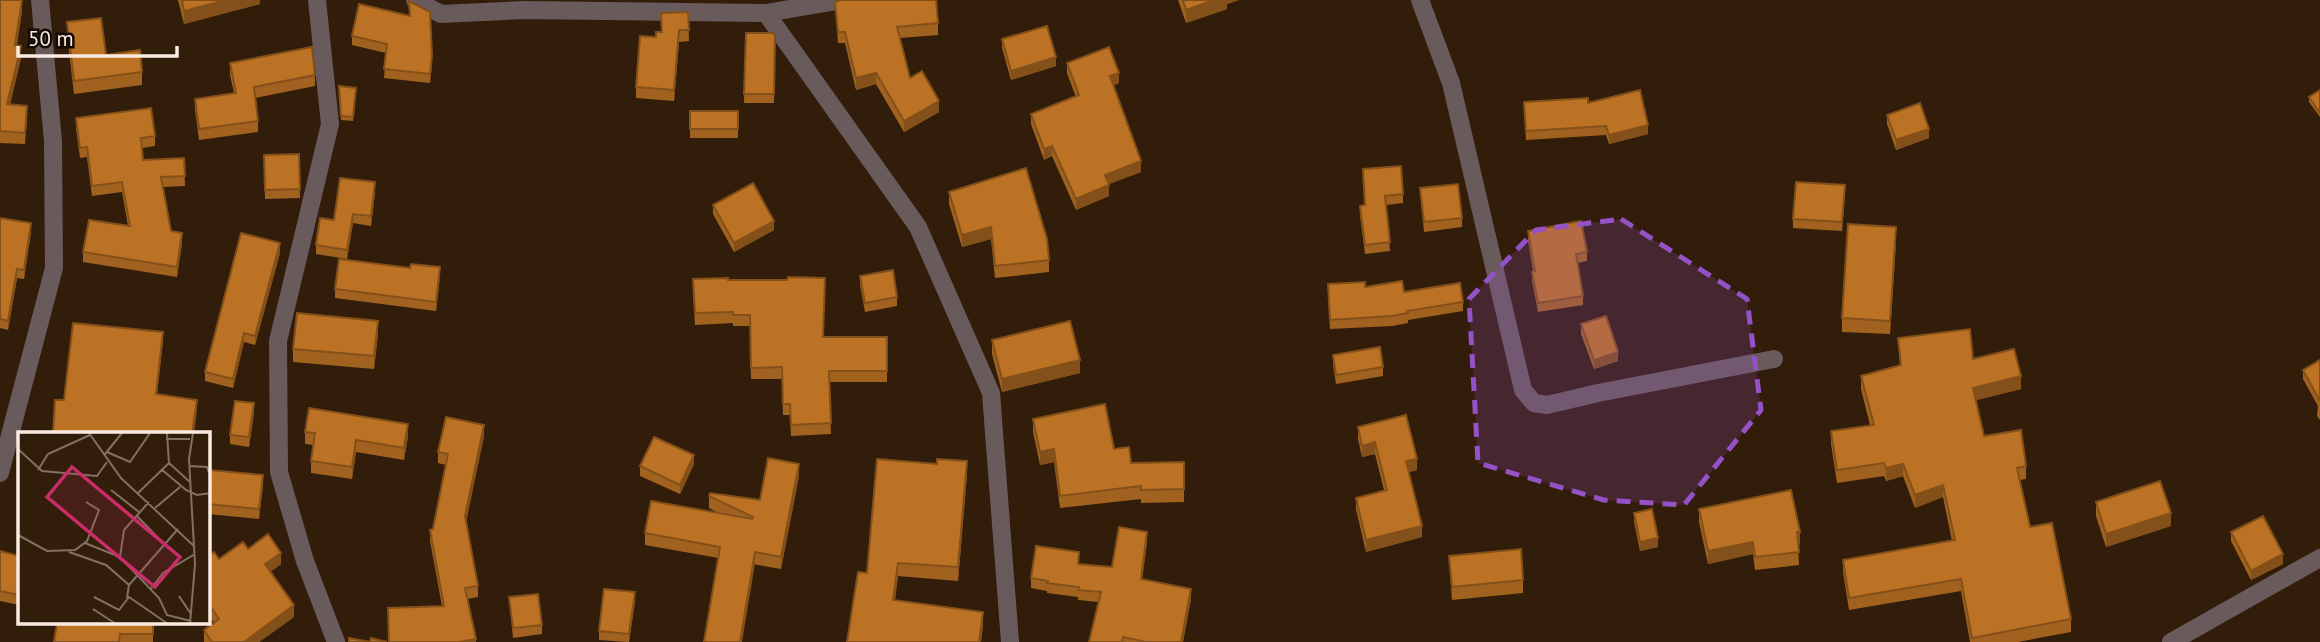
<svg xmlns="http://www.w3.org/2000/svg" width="2320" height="642" font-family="'PT Sans',sans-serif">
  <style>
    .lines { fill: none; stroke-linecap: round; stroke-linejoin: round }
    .street { stroke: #695a5c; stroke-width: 18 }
    .wall { fill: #a2621f }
    .shaded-wall { fill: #845019 }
    .building { fill: #bc7224; stroke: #845019; stroke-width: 2 }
    .marked { fill: #9452c6; fill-opacity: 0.2; stroke: #9452c6; stroke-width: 5; stroke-dasharray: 14 9; stroke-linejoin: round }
    .inset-road { fill: none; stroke: #827061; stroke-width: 2 }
    .view { fill: #c82d68; fill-opacity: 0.15; stroke: #c82d68; stroke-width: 3.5 }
    .inset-edge { fill: none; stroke: #faece1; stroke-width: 3.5 }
  </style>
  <rect width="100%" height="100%" fill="#321d0b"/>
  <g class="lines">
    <!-- street -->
    <path class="street" d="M317,0L330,124L278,341L279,472L305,561L336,642
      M415,0L441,14L525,10L766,13L843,0
      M1420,0L1451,83L1523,390L1534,403L1547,405L1598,393L1774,359
      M766,13L918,227L991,393L1010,642
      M0,473L54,268L53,141L40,0
      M2171,642L2320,558"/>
  </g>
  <!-- wall -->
  <path class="wall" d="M0,0L22,11L17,45L21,58L10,105L27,117L25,144L0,143Z
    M178,0H260V4L184,24Z
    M1178,0H1239L1227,4V9L1186,23Z
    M835,2L938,23V35L900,38L910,78L939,112L904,132L876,84L856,90L845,43H838Z
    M359,4L432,65L430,83L384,78L386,53L352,45V36Z
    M688,12L689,41L679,42L674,101L636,98V87L656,37L661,32V13Z
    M67,22L106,55L142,72V85L74,94L67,35Z
    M746,33L775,36L774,103H744Z
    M1002,39L1056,66L1011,80L1002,48Z
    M230,63L315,75V86L255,98L258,121V132L199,140L195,110V99L234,93L230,75Z
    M1067,63L1119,83L1114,85L1141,172L1109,184V196L1076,210L1052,156L1044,160L1031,124V114L1076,97L1067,73Z
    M339,86L356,88L353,121L341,120Z
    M2320,90V117L2309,102V97Z
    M1524,102L1588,103L1648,134L1609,144L1606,135L1526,140Z
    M690,111H738V138H690Z
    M1887,115L1929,138L1896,150L1887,124Z
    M76,118L155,136V146L142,148L143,160L184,158L185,186L163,187L171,231L182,243L177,277L83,262V252L128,226L122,192L92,196L87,157L80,158L76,128Z
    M299,154L300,198L265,199L264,155Z
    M1363,169L1403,194V203L1386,205L1390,251L1365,254L1360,215V206L1365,205Z
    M1420,188L1462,218V227L1424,232Z
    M375,192L371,226L353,223L347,259L316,254V245Z
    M949,192L1049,260V272L995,278L991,239L962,247L949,204Z
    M1845,194L1842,231L1793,228V219Z
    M713,205L774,230L734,252L713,214Z
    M0,218L31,232L24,279L17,278L8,330L0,328Z
    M1528,231L1587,252V261L1577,263L1583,296V305L1538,312L1532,281V272L1533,271L1528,240Z
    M1896,240L1890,334L1842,332V318Z
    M280,253L255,345L244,342L233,388L205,381V372Z
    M440,276L436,311L335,298V289Z
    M860,276L897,297V306L865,312L860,285Z
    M728,280L824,337H887V382H829L831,434L791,436L790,415H783L782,379H751L750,326H733V323L695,325L693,290Z
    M1365,287L1404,292L1463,302V311L1408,320V323L1392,326L1330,329L1328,293Z
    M1581,324L1618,361L1594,369L1581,334Z
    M378,334L374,369L293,362V349Z
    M1898,338L1973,359L2021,389L1976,400L1984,436L2026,466V479L2019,480L2030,527L2071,619V632L2018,642H1970L1961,591L1849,610L1843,572V560L1952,541L1943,497L1915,508L1903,476L1886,481L1884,476L1837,483L1831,444V431L1870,425L1861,389V376L1900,365Z
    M992,340L1080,373L1002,392L992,354Z
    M1333,355L1383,367V376L1336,384L1333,364Z
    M2320,360V420L2317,416L2318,406L2303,379V370Z
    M254,413L249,447L230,444V435Z
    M1033,419L1114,449L1131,463L1184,462V502L1141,503V499L1060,508L1054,462L1040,465L1033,432Z
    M1358,427L1417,470L1409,472L1422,537L1366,552L1356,509V498L1384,490L1375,454L1362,457L1358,439Z
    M305,432L408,436L404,460L356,452L352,479L311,473V461L313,445L305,444Z
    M484,436L466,522L478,586V597L467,599L476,642L442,606L430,541V530L433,529L446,465L438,463V452Z
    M694,464L680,494L640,476V466Z
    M208,470L263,485L259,519L208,514Z
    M967,474L958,581L898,576L895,600L983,625L981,642H847L867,573Z
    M799,476L781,569L645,545V533L720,514L709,508V496L760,500Z
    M2096,502L2171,526L2106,547L2096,516Z
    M1699,509L1800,544L1798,545L1799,565L1755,570L1753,554L1708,564L1699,522Z
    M1634,513L1658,547L1640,551L1634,522Z
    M2231,532L2283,564L2251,580L2231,541Z
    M1147,541L1142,580L1191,599L1183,642H1089L1098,602L1078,600V597L1047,593V591L1031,588V578L1079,564L1112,567Z
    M248,549L281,564L270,572L294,617L259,642H204V630L214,623L208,615V556L219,559Z
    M0,551L19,556V605L0,601Z
    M1449,556L1523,580V593L1452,600Z
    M509,597L542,625V634L513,638Z
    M635,601L629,642L599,640V631Z
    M153,623V642H54Z"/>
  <!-- shaded-wall -->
  <path class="shaded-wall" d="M22,0V11L15,56V45Z
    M226,0H260V4L184,24V11Z
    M1214,0H1239L1227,4V9L1186,23V10Z
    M679,30V42L674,101V90Z
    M21,46V58L7,116V104Z
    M1056,57V66L1011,80V71Z
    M876,73V84L856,90V78Z
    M1119,73V83L1110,87V76Z
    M939,101V112L904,132V121Z
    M1648,125V134L1609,144V135Z
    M1929,129V138L1896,150V140Z
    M1052,146V156L1044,160V149Z
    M1141,161V172L1105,185V175Z
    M375,182V192L371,226V216Z
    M1109,185V196L1076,210V199Z
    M353,214V223L347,259V250Z
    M774,221V230L734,252V243Z
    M31,223V232L24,279V270Z
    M991,227V239L962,247V235Z
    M1896,227V240L1890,334V321Z
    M182,233V243L177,277V267Z
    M280,243V253L255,345V336Z
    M440,267V276L436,311V302Z
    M17,269V278L8,330V321Z
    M378,321V334L374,369V356Z
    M163,332V342L156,404V394Z
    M244,333V342L233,388V379Z
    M1618,352V361L1594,369V360Z
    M1080,360V373L1002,392V379Z
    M2021,376V389L1973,401V388Z
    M197,400V410L194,434H192Z
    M254,403V413L249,447V437Z
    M408,424V436L404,460V448Z
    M484,425V436L465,527V516Z
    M356,440V452L352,479V467Z
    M1375,442V454L1362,457V446Z
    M1054,449V462L1040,465V452Z
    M694,455V464L680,494V485Z
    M1417,459V470L1406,473V461Z
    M967,461V474L958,581V567Z
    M799,464V476L781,569V557Z
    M1903,464V476L1886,481V468Z
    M263,475V485L259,519V509Z
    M1943,485V497L1915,508V495Z
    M2171,513V526L2106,547V534Z
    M1422,526V537L1366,552V540Z
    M1147,532V541L1141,589V579Z
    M1797,532H1800V544L1797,545Z
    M1658,538V547L1640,551V542Z
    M1753,542V554L1708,564V551Z
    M755,552V564L742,642H740Z
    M281,553V564L265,576V564Z
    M2283,554V564L2251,580V571Z
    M898,563V576L893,613V600Z
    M1191,589V599L1183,642H1181Z
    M635,592V601L629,642V634Z
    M294,605V617L259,642H244Z
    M983,612V625L981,642H979Z
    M476,639V642H459Z"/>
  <!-- building -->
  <path class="building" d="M0,0H22L15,45L21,46L7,104L27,106L25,133L0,131Z
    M182,0H226L184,11Z
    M841,0H936L938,23L897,27L910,78L922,71L939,101L904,121L876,73L856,78L845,32H838L835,2Z
    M1183,0H1214L1186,10Z
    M409,1L430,12L432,56L430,74L384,69L387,44L352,36L359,4L410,16Z
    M688,12L689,30H679L674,90L636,87L640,36L656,37V32H662L661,13Z
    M101,18L106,55L140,50L142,72L74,81L67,22Z
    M1047,26L1056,57L1011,71L1002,39Z
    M746,33H773L775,36L774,94H744Z
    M312,47L315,75L254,87L258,121L199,129L195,99L236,93L230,63Z
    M1109,47L1119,73L1110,76L1141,161L1105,175L1109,185L1076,199L1052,146L1044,149L1031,114L1079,95L1067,63Z
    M339,86L356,88L353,117L341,116Z
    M1640,90L1648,125L1609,135L1606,126L1526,131L1524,102L1588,98V103Z
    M2320,90V113L2309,97Z
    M1920,103L1929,129L1896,140L1887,115Z
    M151,108L155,136L141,138L143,160L184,158L185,176L161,177L171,231L182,233L177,267L83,252L89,220L130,226L122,182L92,186L87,147L80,148L76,118Z
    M690,111H738V129H690Z
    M299,154L300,189L265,190L264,155Z
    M1401,166L1403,194L1385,196L1390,242L1365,245L1360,206L1365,205L1363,169Z
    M1026,168L1047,239L1049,260L995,266L991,227L962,235L949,192Z
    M340,178L375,182L371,216L353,214L347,250L316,245L320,218L334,220Z
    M1796,182L1845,185L1842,222L1793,219Z
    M753,183L774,221L734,243L713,205Z
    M1458,184L1462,218L1424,222L1420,188Z
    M0,218L31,223L24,270L17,269L8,321L0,319Z
    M1581,221L1587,252L1576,254L1583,296L1538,303L1532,272L1535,271L1528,231Z
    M1848,224L1896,227L1890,321L1842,318Z
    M241,233L280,243L255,336L244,333L233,379L205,372Z
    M339,259L410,268L411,264L440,267L436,302L335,289Z
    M893,270L897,297L865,303L860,276Z
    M788,277L825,278L823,337H887V371H829L831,423L791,425L790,404H783L782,367L751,368L750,315H733V312L695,313L693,279L728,278V280H787Z
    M1402,281L1404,292L1460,283L1463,302L1407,311L1408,313L1392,316L1330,320L1328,284L1365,282V287Z
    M297,313L378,321L374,356L293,349Z
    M1606,316L1618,352L1594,360L1581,324Z
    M1070,321L1080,360L1002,379L992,340Z
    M73,323L163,332L156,394L197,400L192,434H53L55,400H64Z
    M1970,329L1973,359L2014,349L2021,376L1973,388L1984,436L2021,430L2026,466L2017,468L2030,527L2052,523L2071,619L1972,638L1961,579L1849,598L1843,560L1955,540L1943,485L1915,495L1903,464L1886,468L1884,463L1837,470L1831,431L1874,425L1861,376L1901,365L1898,338Z
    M1380,347L1383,367L1336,375L1333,355Z
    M2320,360V401L2303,370Z
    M235,401L254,403L249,437L230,435Z
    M1105,404L1114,449L1129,447L1131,463L1184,462V489L1141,490V486L1060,496L1054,449L1040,452L1033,419Z
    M309,408L408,424L404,448L356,440L352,467L311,461L315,433L305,432Z
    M1406,415L1417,459L1406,461L1422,526L1366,540L1356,498L1387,490L1375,442L1362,446L1358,427Z
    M446,417L484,425L465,516L478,586L465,588L476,639L459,642H389L388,608L444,606L430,530L433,529L448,454L438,452Z
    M654,437L694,455L680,485L640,466Z
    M768,458L799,464L781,557L755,552L740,642H704L720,547L645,533L651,501L752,519L753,517L709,496L710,493L760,500Z
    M877,459L937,464V459L967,461L958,567L898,563L893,600L983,612L979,642H847L858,572L867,573Z
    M208,470L263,475L259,509L208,504Z
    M2160,481L2171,513L2106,534L2096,502Z
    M1791,490L1800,532H1797L1799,552L1755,557L1753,542L1708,551L1699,509Z
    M1652,509L1658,538L1640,542L1634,513Z
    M2263,516L2283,554L2251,571L2231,532Z
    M1119,527L1147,532L1141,579L1191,589L1181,642H1146L1123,637L1122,642H1089L1101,592L1078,590L1079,587L1047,583L1048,581L1031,578L1036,546L1079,552L1078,564L1112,567Z
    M268,534L281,553L265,564L294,605L244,642H212L204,630L219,619L208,603V556L214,552L219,559L243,542L248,549Z
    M1521,549L1523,580L1452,587L1449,556Z
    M0,551L19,556L17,562H19V595L0,591Z
    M604,589L635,592L629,634L599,631Z
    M538,594L542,625L513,628L509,597Z
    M57,623H153V634H120L119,642H54Z
    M349,638L370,642L371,638L387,642H349Z"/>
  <!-- marked area -->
  <path class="marked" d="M1621,219L1747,299L1761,410L1684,505L1604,500L1478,463L1469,299L1536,230Z"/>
  <!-- overview -->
  <g transform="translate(18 432)">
    <rect width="192" height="192" fill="#321d0b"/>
    <path class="inset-road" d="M71,1L103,46L177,115M149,1L151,31L173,51M148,7H172M0,17L24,39L79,44L89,30M89,20L112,30L132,1M87,22L104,1M171,34L189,35L191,41M143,37L168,58L179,63L193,61M20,38L30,22L72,3M93,58L121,80M120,61L151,31M137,76L162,55M118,83L146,112M0,103L29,119L57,118L69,109L81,78L68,70M67,111L102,125L141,166L149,183L173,189M51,120L88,133L111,153M102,125L106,98L131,70M132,158L145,141L177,122M161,164L173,182M76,165L101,178L111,165L150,192M109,166L111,153L160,97M75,177L98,192M172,192L177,132L171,27L175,1"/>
    <path class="view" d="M54,35L162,125L137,155L29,65Z"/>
    <rect width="192" height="192" class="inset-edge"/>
  </g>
  <!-- scale -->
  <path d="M18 46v10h159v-10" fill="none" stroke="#faece1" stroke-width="3.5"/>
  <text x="28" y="46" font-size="21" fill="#faece1" stroke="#130a04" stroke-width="5" paint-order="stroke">50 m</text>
</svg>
